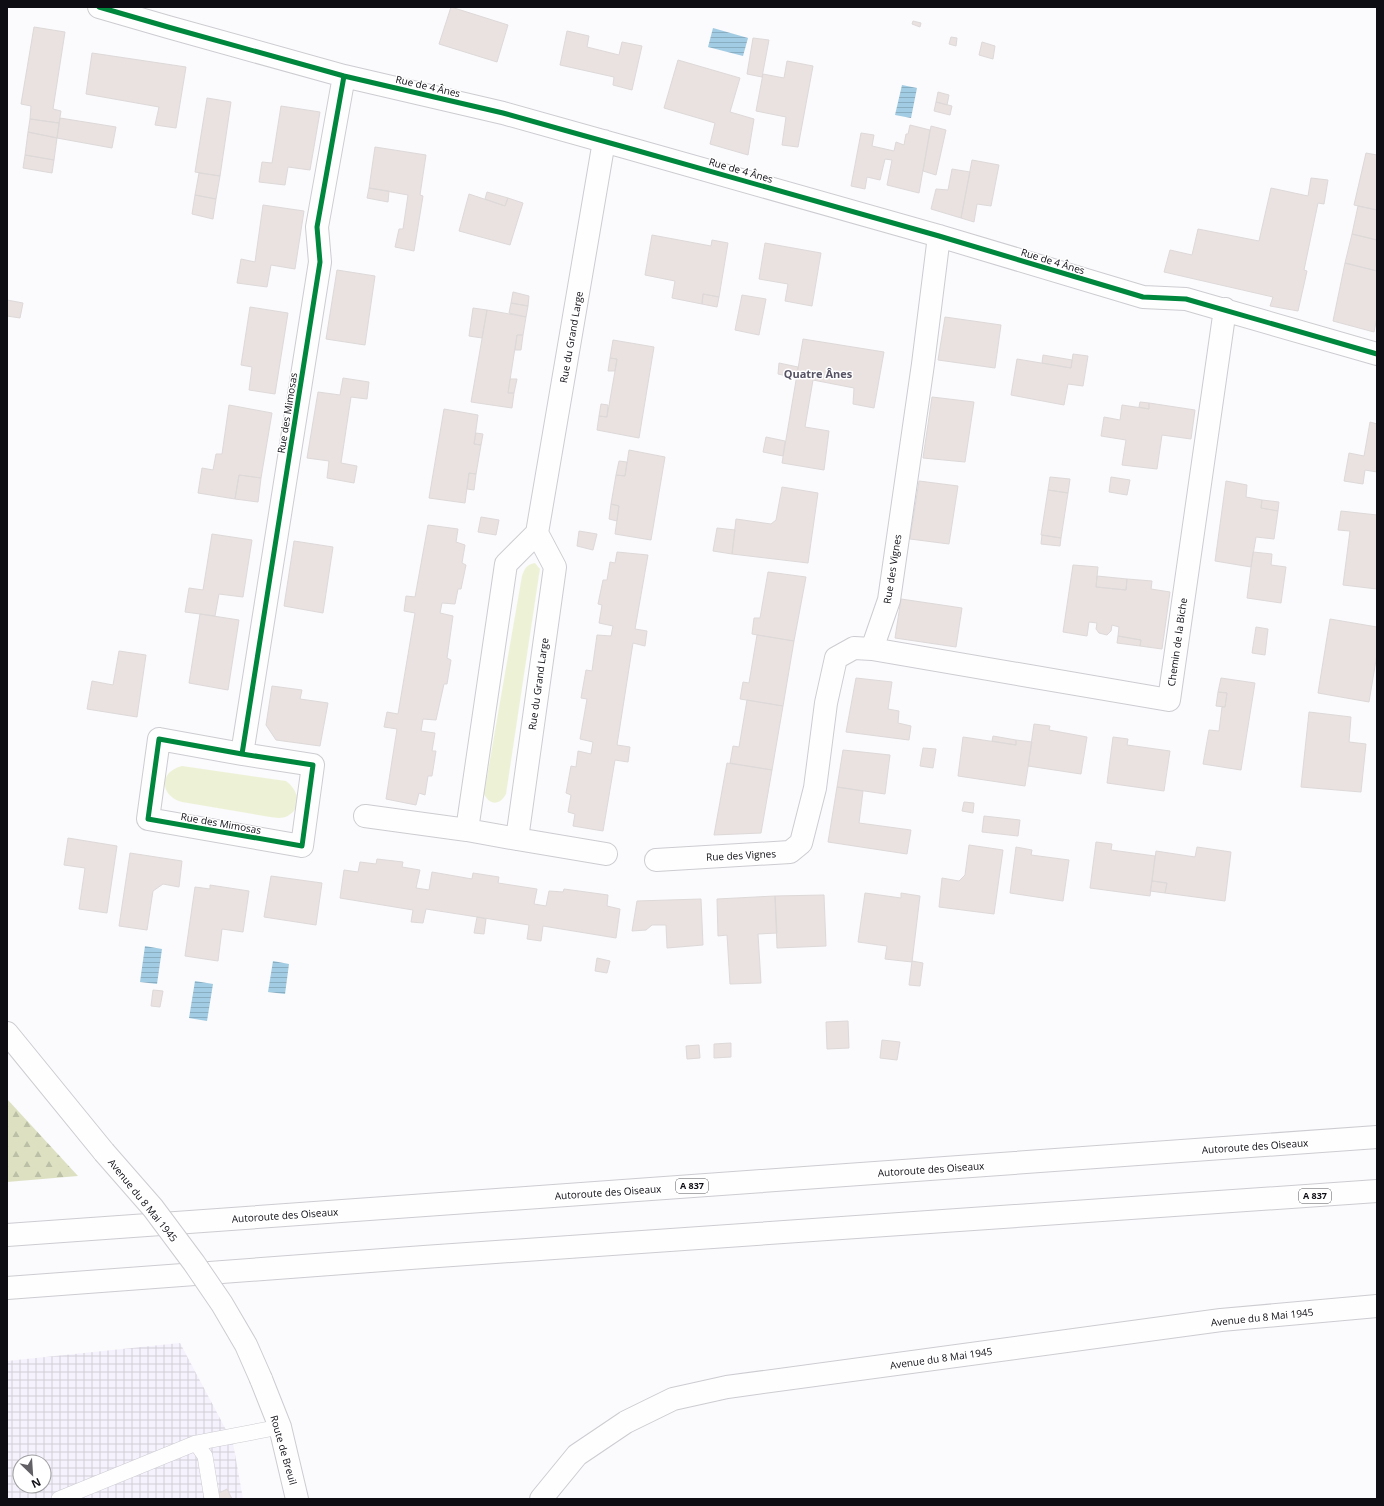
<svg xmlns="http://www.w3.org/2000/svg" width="1384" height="1506" font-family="'Open Sans',sans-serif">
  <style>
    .industrial { fill: url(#industrial-grid); fill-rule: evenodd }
    .grass { fill: #edf2d7 }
    .forest { fill: url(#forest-firs) }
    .water { fill: url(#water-rules) }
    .building { fill: #eae2e1; stroke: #ded9d9 }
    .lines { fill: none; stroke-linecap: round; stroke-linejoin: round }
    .service-casing { stroke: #cdccd1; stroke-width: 16 }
    .minor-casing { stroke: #cdccd1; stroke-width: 24 }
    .tertiary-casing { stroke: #cdccd1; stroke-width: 24 }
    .motorway-casing { stroke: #cdccd1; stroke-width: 24 }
    .service { stroke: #fefeff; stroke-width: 15 }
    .minor { stroke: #fefeff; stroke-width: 22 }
    .tertiary { stroke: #fefeff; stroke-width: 22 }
    .motorway { stroke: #fefeff; stroke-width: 22 }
    .tertiary-bridge-casing { stroke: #cdccd1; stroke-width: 24; stroke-linecap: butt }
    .tertiary-bridge { stroke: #fefeff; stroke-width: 22 }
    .cycleway-casing { stroke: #fff; stroke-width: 8 }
    .cycleway { stroke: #00873e; stroke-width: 5 }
    .labels { text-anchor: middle; stroke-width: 3; stroke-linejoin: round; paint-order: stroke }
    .shield { fill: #fff; stroke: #57565a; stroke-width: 1 }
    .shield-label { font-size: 9px; font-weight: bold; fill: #0f0d14 }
    .street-label { font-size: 10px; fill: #0f0d14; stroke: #fff }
    .neighbourhood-label { font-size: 11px; font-weight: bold; fill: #575364; stroke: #fff }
  </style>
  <defs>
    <pattern id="industrial-grid" width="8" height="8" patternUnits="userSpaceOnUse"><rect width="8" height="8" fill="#f5f2fd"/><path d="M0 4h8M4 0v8" fill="none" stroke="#d1ced8"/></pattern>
    <pattern id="forest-firs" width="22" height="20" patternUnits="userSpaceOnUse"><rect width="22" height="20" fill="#dde1c2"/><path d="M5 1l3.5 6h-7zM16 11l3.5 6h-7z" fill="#bcc0a6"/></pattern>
    <pattern id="water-rules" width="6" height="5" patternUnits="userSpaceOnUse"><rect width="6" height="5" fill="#a1cce3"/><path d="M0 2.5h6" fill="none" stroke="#89aec2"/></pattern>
  </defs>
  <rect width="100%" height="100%" fill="#fbfafc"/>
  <!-- industrial -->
  <path class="industrial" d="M180,1343L233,1443L243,1499H7V1361ZM20,1462H44V1486H20Z"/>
  <!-- grass -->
  <path class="grass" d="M535,563L540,569L539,575L506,794C500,805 490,806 484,794L522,576C525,568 526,565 535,563Z
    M182,766L286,781C297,789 304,806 289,815C284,819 276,818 270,817L182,802C160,796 158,772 182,766Z"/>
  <!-- forest -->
  <path class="forest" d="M7,1099L78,1176L7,1182Z"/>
  <!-- water -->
  <path class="water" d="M713,28L748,38L743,56L708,47Z
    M902,85L917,88L911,118L895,115Z
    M145,946L162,949L157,984L140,982Z
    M273,961L289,964L285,994L268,992Z
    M195,981L213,984L207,1021L189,1018Z"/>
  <!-- building -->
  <path class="building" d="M451,7L508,25L497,62L439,44Z
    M913,21L921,23L920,27L912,24Z
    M34,27L65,32L53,109L61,111L59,123L30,119L31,106L21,104Z
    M567,31L589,36L587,47L619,55L622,42L642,46L632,90L613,85L614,77L560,65Z
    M951,37L957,38L956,46L949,44Z
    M753,38L769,40L762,77L747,74Z
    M982,42L995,46L993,59L979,55Z
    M92,53L186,67L176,128L155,125L159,107L86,94Z
    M678,60L740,78L730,112L754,119L748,155L710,144L715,123L664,108Z
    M787,61L813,66L798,147L782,145L786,117L756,111L763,74L784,78Z
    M938,92L949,95L947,105L936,102Z
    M207,98L231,102L220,176L195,172Z
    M936,102L952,106L950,115L934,111Z
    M281,106L320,112L310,170L288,167L285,185L259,182L262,162L272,163Z
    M60,118L116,127L112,148L57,138Z
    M30,119L59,123L57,138L28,132Z
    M910,125L930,130L919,193L887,185L892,160L885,159L880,180L867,177L865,189L851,186L861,133L874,135L872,146L894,151L896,142L904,145L906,134H908Z
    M931,126L946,130L936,175L923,171Z
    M28,132L57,138L54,160L25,155Z
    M375,147L426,155L420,195L423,196L414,251L395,247L399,229H403L408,195L369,188Z
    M1366,153L1377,155V210L1354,205Z
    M25,155L54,160L52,173L23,168Z
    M972,160L999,165L991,206L977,204L974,222L961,218Z
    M952,169L970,172L961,218L931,209L936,189L948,190Z
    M199,173L220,176L216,199L195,195Z
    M1311,178L1328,180L1324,204L1318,203L1304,270L1307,271L1298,311L1270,306L1273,297L1164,272L1170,250L1192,255L1198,229L1259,241L1271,188L1308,196Z
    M369,188L389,191L388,202L367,198Z
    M487,192L508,198L505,206L485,199Z
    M469,194L505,206L508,198L523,203L510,245L459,231Z
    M195,195L216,199L213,219L192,214Z
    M263,205L304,211L295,269L271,265L267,287L237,283L241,259L255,262Z
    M1358,206L1377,210V240L1352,234Z
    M1352,234L1377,240V271L1345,263Z
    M652,235L711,246L712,240L728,243L719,297L703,294L702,304L672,298L675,281L645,275Z
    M765,243L821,253L812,306L785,301L788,284L759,279Z
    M1345,263L1377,271V317L1374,332L1333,321Z
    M337,270L375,276L365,345L326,339Z
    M513,292L529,296L528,306L511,303Z
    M703,294L719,297L717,307L702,304Z
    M742,295L766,299L759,335L735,330Z
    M7,300L23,303L20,318L7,316Z
    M511,303L528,306L526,317L509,313Z
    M250,307L288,313L275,394L249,390L252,367L241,365Z
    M473,308L487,310L482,338L469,336Z
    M487,310L526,317L523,335H517L508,393H514L512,408L471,402Z
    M945,317L1001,325L995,368L938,360Z
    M517,335H523L521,350H515Z
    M803,339L884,352L874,408L853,404L854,388L813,380L805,427L829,431L824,470L782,463Z
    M613,340L654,347L639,438L597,430L599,416L607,417L615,371L617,359L610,358Z
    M1073,354L1088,356L1083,386L1068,384L1064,405L1011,395L1017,359L1071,368Z
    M1043,355L1072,360L1071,368L1042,363Z
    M610,358L617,359L615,371H608Z
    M779,363L798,367L796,378L778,374Z
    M343,378L369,382L367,399L351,397L341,463L357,466L354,483L327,478L329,461L307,458L318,392L340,395Z
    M510,379H517L514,393H508Z
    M932,397L974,402L965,462L923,458Z
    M1140,402L1149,403V409L1139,407Z
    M1149,403L1195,410L1191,439L1162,435L1157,469L1122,465L1126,440L1101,436L1104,417L1120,420L1122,405L1149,409Z
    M601,404L608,405L607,417L599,416Z
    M229,405L272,413L261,478L239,475L235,499L198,493L202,468L213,470L216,454H222Z
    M444,409L478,415L474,444L481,445L476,474L469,473L465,503L429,498Z
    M1370,422L1377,424V472L1365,470L1363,484L1344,481L1349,453L1364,456Z
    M476,433L483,434L481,445L474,444Z
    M766,437L785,441L783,456L763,452Z
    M629,450L665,457L651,540L615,534L619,506L611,504L616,475L625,476Z
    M619,461L627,462L625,476L616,475Z
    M469,473L476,474L474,490L467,489Z
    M239,475L261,478L258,502L235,499Z
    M1050,477L1070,479L1068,493L1048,490Z
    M1111,477L1130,480L1127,495L1109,492Z
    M919,481L958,486L949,544L910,539Z
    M1226,481L1247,485L1246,497L1262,500L1261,508L1278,511L1274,539L1256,537L1251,567L1215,561Z
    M782,487L818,493L808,563L732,554L736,519L771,524L776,520Z
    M1048,490L1068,493L1061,538L1041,535Z
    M1262,500L1279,502L1278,511L1261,508Z
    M611,504L619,506L617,521L609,519Z
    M1341,511L1377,515V589L1343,585L1350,531L1338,530Z
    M481,517L499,520L496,535L478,532Z
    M428,525L458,529L456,542L465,545L462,563L466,565L461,589H458L455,604L442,603L440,613L453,616L447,658L451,660L447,684H444L436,720L423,719L421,731L435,733L432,751H436L432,776H428L425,795L419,793L416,805L386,799L397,729L384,727L387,712L398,714L415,613L404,611L406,596L415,597Z
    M717,528L735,530L732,554L713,551Z
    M579,531L597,534L593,550L577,546Z
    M212,534L252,540L243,597L219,594L215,616L185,612L189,588L203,590Z
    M1042,535L1061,538L1060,546L1041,544Z
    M294,541L333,547L323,613L284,606Z
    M617,552L648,555L635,629L647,631L645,646L633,643L617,745L630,747L628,762L615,760L603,831L573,826L575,814L568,812L571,795L566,793L571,766L576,767L578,751L591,754L593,742L580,739L587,699L581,698L586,670L592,671L597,635L611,636L613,626L599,623L602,605L598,604L603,580H607L610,562L615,563Z
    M1253,552L1272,554L1271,565L1286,567L1281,603L1247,598Z
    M1073,565L1098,567L1096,587L1126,590L1127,579L1152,581L1151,589L1170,592L1162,649L1140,646L1141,640L1118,636L1119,627L1112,625L1111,631L1107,635L1099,633L1096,629L1097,623L1089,622L1087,636L1063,632Z
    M768,572L806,577L794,641L752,634L754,618H760Z
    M1097,576L1127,579L1126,590L1096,587Z
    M901,599L962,608L956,647L895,638Z
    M200,614L239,620L228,690L189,683Z
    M1330,619L1377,627V654L1369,702L1318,693Z
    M1256,627L1268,629L1265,655L1252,653Z
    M757,635L794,641L783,706L740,699L743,682L749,683Z
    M1118,636L1141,640L1140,646L1117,643Z
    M119,651L146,655L137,717L87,709L92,681L113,685Z
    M856,678L892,682L888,709L899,711L898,723L911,726L909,740L846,732Z
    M1221,678L1255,683L1241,770L1203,764L1209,730L1219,731L1222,707H1225L1227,693L1218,692Z
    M272,686L302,690L300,699L328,703L320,746L276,740L266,725Z
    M1218,692L1227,693L1225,707L1216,706Z
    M747,700L783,706L772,770L730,763L733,746L739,747Z
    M1309,712L1351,717L1349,742L1366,744L1361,792L1301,787Z
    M1034,724L1050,726L1049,730L1087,737L1081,774L1028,766Z
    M993,736L1016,740V745L992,741Z
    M963,737L1016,745V740L1032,742L1025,786L958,776Z
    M1113,737L1128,739L1127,745L1170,751L1164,791L1107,783Z
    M923,748L936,749L933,768L920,766Z
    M843,750L890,755L885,794L837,787Z
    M727,763L772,770L761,833L714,835Z
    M837,787L863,791L859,823L911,830L907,854L828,842Z
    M964,802L974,803L973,813L962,811Z
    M984,816L1020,820L1018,836L982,832Z
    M68,838L117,846L107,913L79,909L85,868L64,865Z
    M1096,842L1112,844L1111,850L1155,856L1150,896L1090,888Z
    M969,845L1003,850L994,914L939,907L942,878L959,881L965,875Z
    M1016,847L1032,850L1031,855L1069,860L1063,901L1010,893Z
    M1197,847L1231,852L1225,901L1165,893L1167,883L1152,881L1156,851L1195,857Z
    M130,853L182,861L179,887L163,884L153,891L147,930L119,926Z
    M377,859L403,862L402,867L420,870L416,888L429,890L432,872L472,879L473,873L499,877L498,883L537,889L534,904L546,906L549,891L563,892L564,889L608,895L607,906L620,909L616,938L543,926L541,941L527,939L529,925L426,909L423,923L411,922L413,910L340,898L344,870L358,872L360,862L376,864Z
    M271,876L322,883L316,925L264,917Z
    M1152,881L1167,883L1165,893L1150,891Z
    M210,885L249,891L243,932L222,929L218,961L185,956L195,887L210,889Z
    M865,893L901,898V893L920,896L912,962L885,959L887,946L858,942Z
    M824,895L826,946L777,948L775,896Z
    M775,896L777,933L758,934L761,983L730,984L727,935L718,936L717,899Z
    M701,899L703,945L667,948L666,925H652L646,930L632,931L637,901Z
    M477,917L486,919L484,934L474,933Z
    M597,958L610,961L607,973L595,971Z
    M912,961L923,963L920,986L909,985Z
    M153,990L163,991L160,1007L151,1006Z
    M848,1021L849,1048L827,1049L826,1022Z
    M882,1040L900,1042L897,1060L880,1058Z
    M731,1043V1057L714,1058V1044Z
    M699,1045L700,1058L687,1059L686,1046Z
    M227,1489L232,1499H220L217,1494Z"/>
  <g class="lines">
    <defs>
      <path id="service" d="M196,1443L205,1456L212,1499
        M59,1499L196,1443L280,1427"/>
      <path id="minor" d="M99,7L168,27L344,76L503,113L628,148L939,236L1143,297L1186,299L1377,354
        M537,533L555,567L517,839L467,830L506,564L537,533L604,141
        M872,649L1169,700L1225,309
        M242,754L313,765L302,846L148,819L159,739L242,754L320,262L317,227L344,76
        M365,816L467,830
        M517,839L606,854
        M656,860L790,852L801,843L815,788L826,703L836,658L854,648L872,649L889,600L923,364L939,236
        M541,1499L577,1455L626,1422L673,1399L727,1387L1221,1320L1377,1306"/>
      <path id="tertiary" d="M7,1033L104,1152
        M261,1379L280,1427L297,1499"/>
      <path id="motorway" d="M7,1235L1377,1137
        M7,1288L424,1257L1377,1191"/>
    </defs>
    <!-- service casing -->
    <use href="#service" class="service-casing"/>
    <!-- minor casing -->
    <use href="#minor" class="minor-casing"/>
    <!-- tertiary casing -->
    <use href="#tertiary" class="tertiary-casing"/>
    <!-- motorway casing -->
    <use href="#motorway" class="motorway-casing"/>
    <!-- service -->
    <use href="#service" class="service"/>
    <!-- minor -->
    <use href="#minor" class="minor"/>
    <!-- tertiary -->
    <use href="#tertiary" class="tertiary"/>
    <!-- motorway -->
    <use href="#motorway" class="motorway"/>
    <defs>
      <path id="tertiary-bridge" d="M104,1152L153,1208L194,1263L222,1304L246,1345L261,1379"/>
    </defs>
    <!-- tertiary-bridge casing -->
    <use href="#tertiary-bridge" class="tertiary-bridge-casing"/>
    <!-- tertiary-bridge -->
    <use href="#tertiary-bridge" class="tertiary-bridge"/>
    <defs>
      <path id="cycleway" d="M99,7L168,27L344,76L503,113L628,148L939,236L1143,297L1186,299L1377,354
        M242,754L313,765L302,846L148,819L159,739L242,754L320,262L317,227L344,76"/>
    </defs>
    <!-- cycleway casing -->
    <use href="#cycleway" class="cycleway-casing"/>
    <!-- cycleway -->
    <use href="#cycleway" class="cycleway"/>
  </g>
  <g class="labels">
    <!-- shield labels -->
    <g class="shield">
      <rect x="676" y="1179" width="32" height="14" rx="3"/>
      <rect x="1299" y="1189" width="32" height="14" rx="3"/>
    </g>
    <g class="shield-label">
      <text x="692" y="1189">A 837</text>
      <text x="1315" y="1199">A 837</text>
    </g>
    <!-- street labels -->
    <g class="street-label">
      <text transform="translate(428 86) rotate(13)" y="4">Rue de 4 Ânes</text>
      <text transform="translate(741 170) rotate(16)" y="4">Rue de 4 Ânes</text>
      <text transform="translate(1053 261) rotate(17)" y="4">Rue de 4 Ânes</text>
      <text transform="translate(571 337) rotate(-80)" y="4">Rue du Grand Large</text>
      <text transform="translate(287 413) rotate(-81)" y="4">Rue des Mimosas</text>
      <text transform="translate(892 569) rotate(-81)" y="4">Rue des Vignes</text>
      <text transform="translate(1177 642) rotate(-82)" y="4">Chemin de la Biche</text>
      <text transform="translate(538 684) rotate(-82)" y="4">Rue du Grand Large</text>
      <text transform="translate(221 823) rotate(10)" y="4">Rue des Mimosas</text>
      <text transform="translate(741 855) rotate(-3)" y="4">Rue des Vignes</text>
      <text transform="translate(1255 1146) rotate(-4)" y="4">Autoroute des Oiseaux</text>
      <text transform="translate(931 1169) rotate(-4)" y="4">Autoroute des Oiseaux</text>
      <text transform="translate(608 1192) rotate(-4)" y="4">Autoroute des Oiseaux</text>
      <text transform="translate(143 1200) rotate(51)" y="4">Avenue du 8 Mai 1945</text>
      <text transform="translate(285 1215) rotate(-4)" y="4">Autoroute des Oiseaux</text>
      <text transform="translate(1262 1317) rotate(-6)" y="4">Avenue du 8 Mai 1945</text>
      <text transform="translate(941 1358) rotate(-8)" y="4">Avenue du 8 Mai 1945</text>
      <text transform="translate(284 1450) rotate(74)" y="4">Route de Breuil</text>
    </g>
    <!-- neighbourhood labels -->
    <g class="neighbourhood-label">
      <text x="818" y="378">Quatre Ânes</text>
    </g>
  </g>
  <!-- border -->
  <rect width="1384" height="1506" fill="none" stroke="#0f0d14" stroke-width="16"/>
  <!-- north arrow -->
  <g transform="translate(32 1474) rotate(155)"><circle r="19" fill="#ffffff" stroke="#9f9ea1"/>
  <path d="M0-3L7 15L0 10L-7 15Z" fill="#626065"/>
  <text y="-6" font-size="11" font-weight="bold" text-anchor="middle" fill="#0f0d14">N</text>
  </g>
</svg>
